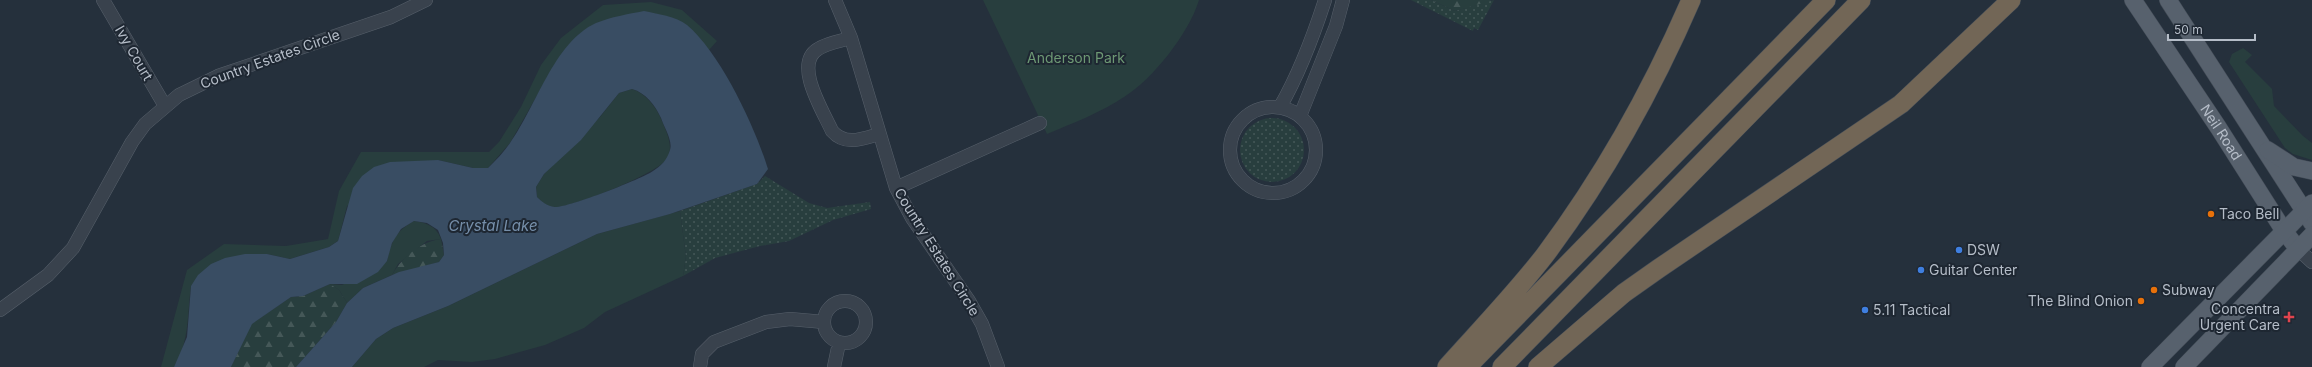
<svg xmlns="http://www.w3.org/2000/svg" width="2312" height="367" font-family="Inter,sans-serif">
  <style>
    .green { fill: #283e3e }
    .forest { fill: url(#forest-firs) }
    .garden { fill: url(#garden-dots) }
    .water { fill: #394d63; fill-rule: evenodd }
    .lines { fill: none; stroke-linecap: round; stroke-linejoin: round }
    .minor-casing { stroke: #57606b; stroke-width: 14 }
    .major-casing { stroke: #424b56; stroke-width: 18 }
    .highway-casing { stroke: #444d58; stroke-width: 20 }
    .minor { stroke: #39424d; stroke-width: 13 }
    .major { stroke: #57616d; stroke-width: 17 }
    .highway { stroke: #726656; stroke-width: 19 }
    .food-dot { fill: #e8710a; stroke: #1e2732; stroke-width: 1.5 }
    .shop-dot { fill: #3f7fe0; stroke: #1e2732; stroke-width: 1.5 }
    .health-dot { fill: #e0444e; stroke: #1e2732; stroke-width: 1.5 }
    .labels { text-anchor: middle; stroke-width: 4; stroke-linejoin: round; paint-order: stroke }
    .street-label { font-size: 14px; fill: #b5bdc8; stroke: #1e2732 }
    .park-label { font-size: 14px; fill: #6d9874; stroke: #1e2732 }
    .poi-label { font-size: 14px; fill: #b5bdc8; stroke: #1e2732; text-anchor: start }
    .water-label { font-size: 15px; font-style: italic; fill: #768faa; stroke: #1e2732 }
  </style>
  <defs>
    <pattern id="forest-firs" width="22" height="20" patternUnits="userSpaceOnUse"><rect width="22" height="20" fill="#283e3e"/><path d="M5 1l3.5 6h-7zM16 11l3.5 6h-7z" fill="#455858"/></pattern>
    <pattern id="garden-dots" width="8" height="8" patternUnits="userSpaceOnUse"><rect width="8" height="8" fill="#283e3e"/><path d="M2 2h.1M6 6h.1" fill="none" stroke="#455858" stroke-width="1.8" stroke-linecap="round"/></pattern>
  </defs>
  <rect width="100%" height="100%" fill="#25303c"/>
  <!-- green -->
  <path class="green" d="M983,0H1199C1189,33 1153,79 1124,97C1100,113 1073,123 1047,134Z
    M651,2L682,10L717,41L709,50L686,25L579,34L552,69L510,143L488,168H473L438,160L347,206L338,241L329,247L290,259L267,254L191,286C187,316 190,340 174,367H161L187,270L224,244L286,246L328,239L339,191L361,152H489L499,142L521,107L541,65L561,38L603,5Z
    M2243,48L2252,55L2245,62L2272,89L2274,106L2303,136L2312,143V160L2293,154L2285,148L2229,62L2232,54Z
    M632,89C647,94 656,107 662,121C667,133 674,147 667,159C658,173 572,208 555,207C547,207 542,202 537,197L536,187L544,174L600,117L619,93Z
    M680,211L686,257L683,276L605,312L584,328L545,345L495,359L472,362L438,360L424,367H352L376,339L393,328L448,306L597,234Z
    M414,221C427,223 436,226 441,239L427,241L398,264L392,275L363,288L347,303L339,290L330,284L342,285L387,261C392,240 395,232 414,221Z"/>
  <!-- forest -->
  <path class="forest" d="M1431,0H1491L1490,2L1455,11Z
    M441,239L444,255L439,262L392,275C401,258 422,241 441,239Z
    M330,284L339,290L347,303L336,322L296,367H231L251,324L291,297L303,296Z"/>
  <!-- garden -->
  <path class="garden" d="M1411,0H1431L1455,11L1494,0L1478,30L1474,28L1473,31Z
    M1240 150a32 32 0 1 1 64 0a32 32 0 1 1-64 0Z
    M765,176L809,203L827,208L870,202L871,209L833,220L789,241L760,246L715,258L683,276L686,257L680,211L757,184Z"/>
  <!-- water -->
  <path class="water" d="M644,11C657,14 676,16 687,25C721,54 755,127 768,169L757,184L670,214L597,234L448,306L393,328L376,339L352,367H296L336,322L347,303L363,288L399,272L439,262L444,255L443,243L438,230L427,223L414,221L401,229L392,243L387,261L378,272L357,284H330L303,296L291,297L252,324L231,367H174L187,337L191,286L198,275L211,264L225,258L245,254H267L290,259L329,247L338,241L353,188L362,176L374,167L390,162L438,160L473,168H488C496,160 504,152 510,143C536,107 554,42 596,23C611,17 628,14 644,11ZM632,89C646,93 655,105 661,118C664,127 673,141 670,150C667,160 661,166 653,171C642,179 567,208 555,207C547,206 542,202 537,197L536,187L544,174L581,140L619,93Z"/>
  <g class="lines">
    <defs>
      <path id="minor" d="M103,0L165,106
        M835,0L851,38L896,188L912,218L969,301L982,324L998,367
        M851,38C840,41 827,43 818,49C793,64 823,111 832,131C845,146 862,139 879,134
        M1280,107C1299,74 1313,37 1325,0
        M1230 150a43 43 0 1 1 86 0a43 43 0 1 1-86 0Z
        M1300,116L1336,26L1343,0
        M896,188L1040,123
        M2298,249L2312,262
        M824 322a21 21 0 1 1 42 0a21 21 0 1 1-42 0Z
        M0,310L48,275L73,248L132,142L145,124L179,95L218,76L391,17L426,0
        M700,367L702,354L714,342L766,322L790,319L824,322
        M834,367L839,343"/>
      <g id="major">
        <path id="s1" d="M2133,0L2218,127L2284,231L2298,249"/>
        <path d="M2168,0L2312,223"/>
        <path d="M2268,150L2294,167L2312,171"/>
        <path d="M2150,367L2312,203"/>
        <path d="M2184,367L2312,235"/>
      </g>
      <path id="highway" d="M1447,367C1480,330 1515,294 1545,255C1604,176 1652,90 1691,0
        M1467,367L1826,0
        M1502,367L1861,0
        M1538,367L1624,293L1658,269L1901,104L2011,0"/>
    </defs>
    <!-- minor casing -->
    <use href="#minor" class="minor-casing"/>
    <!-- major casing -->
    <use href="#major" class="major-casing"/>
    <!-- highway casing -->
    <use href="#highway" class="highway-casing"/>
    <!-- minor -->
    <use href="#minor" class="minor"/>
    <!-- major -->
    <use href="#major" class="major"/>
    <!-- highway -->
    <use href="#highway" class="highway"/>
  </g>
  <!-- markers -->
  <g class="food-dot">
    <circle cx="2211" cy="214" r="4"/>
    <circle cx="2154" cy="290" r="4"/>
    <circle cx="2141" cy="301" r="4"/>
  </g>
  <g class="shop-dot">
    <circle cx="1959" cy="250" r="4"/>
    <circle cx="1921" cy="270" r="4"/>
    <circle cx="1865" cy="310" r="4"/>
  </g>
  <path class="health-dot" d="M2287 311h4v4h4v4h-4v4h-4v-4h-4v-4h4z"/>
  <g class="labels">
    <!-- street labels -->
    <g class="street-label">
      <text transform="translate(134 53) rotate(60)" y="5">Ivy Court</text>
      <text transform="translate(270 59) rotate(-20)" y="5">Country Estates Circle</text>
      <text dy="5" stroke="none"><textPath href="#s1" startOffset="159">Neil Road</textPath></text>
      <text transform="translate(937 252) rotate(58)" y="5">Country Estates Circle</text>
    </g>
    <!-- park labels -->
    <g class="park-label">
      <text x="1076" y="63">Anderson Park</text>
    </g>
    <!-- poi labels -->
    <g class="poi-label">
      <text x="2219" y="219">Taco Bell</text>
      <text x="1967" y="255">DSW</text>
      <text x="1929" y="275">Guitar Center</text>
      <text x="2162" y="295">Subway</text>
      <text x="2133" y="306" text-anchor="end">The Blind Onion</text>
      <text x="2280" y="314" text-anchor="end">Concentra<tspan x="2280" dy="16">Urgent Care</tspan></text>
      <text x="1873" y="315">5.11 Tactical</text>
    </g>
    <!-- water labels -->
    <g class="water-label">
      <text x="493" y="231">Crystal Lake</text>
    </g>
  </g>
  <!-- scale -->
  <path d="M2168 34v6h87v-6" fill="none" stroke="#b5bdc8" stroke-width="2"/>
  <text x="2174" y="34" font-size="12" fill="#b5bdc8" stroke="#1e2732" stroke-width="3" paint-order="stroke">50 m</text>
</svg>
